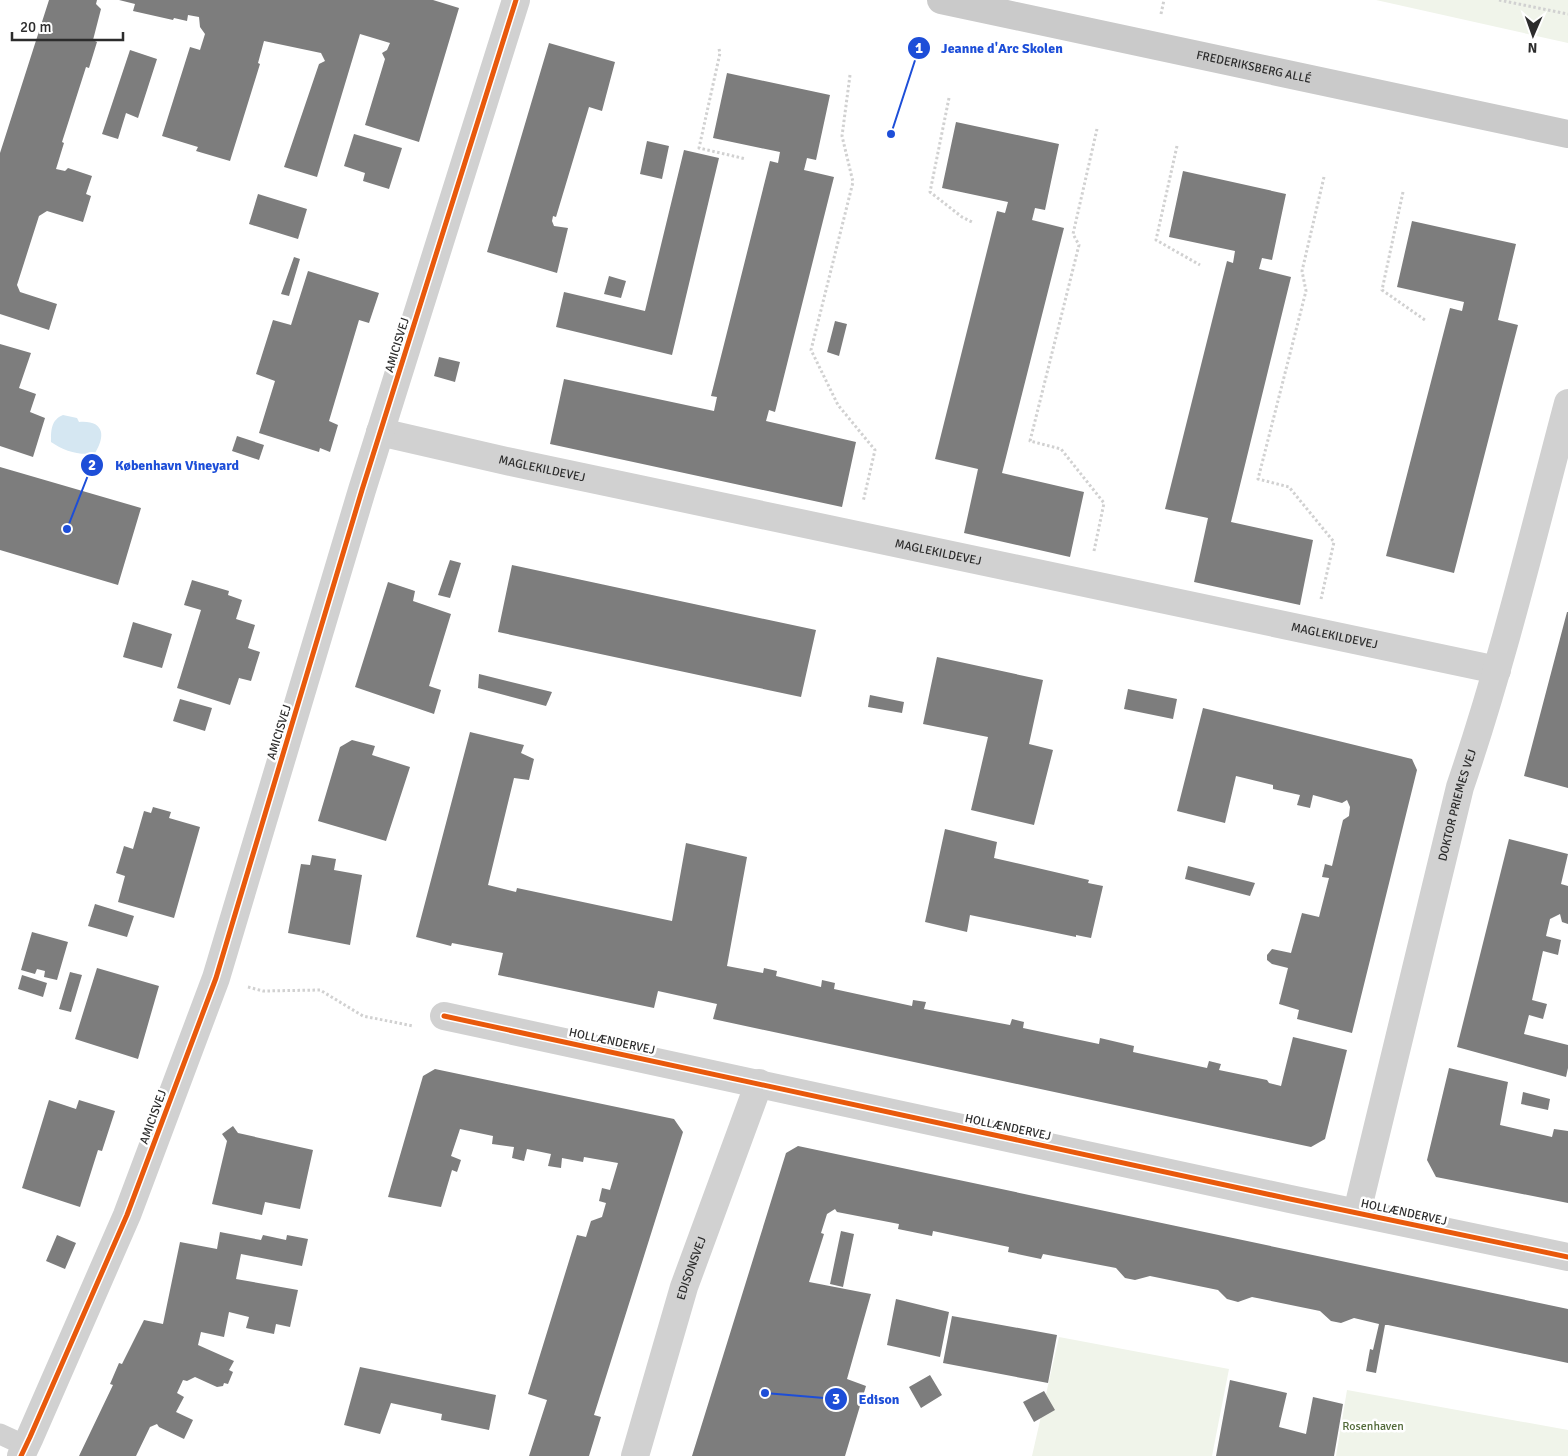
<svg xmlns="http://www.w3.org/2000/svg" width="1568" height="1456" font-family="Signika,sans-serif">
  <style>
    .green { fill: #f0f4ea }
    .water { fill: #d5e7f2 }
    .building { fill: #7d7d7d }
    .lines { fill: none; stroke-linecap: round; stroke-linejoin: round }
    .path { stroke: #d1d1d1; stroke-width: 3; stroke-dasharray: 2.5 2.5; stroke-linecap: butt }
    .lane { stroke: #d1d1d1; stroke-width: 21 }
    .street { stroke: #d1d1d1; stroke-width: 28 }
    .secondary { stroke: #cacaca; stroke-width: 28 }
    .cycleway-casing { stroke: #fff; stroke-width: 8 }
    .cycleway { stroke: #e8590c; stroke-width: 5 }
    .labels { text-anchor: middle; stroke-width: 5; stroke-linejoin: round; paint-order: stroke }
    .street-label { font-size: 12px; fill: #2c2c2c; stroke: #fff }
    .park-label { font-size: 12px; fill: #516938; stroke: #fff }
    .leader { fill: none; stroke: #1d4ed8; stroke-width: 2 }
    .callout-dot { fill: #1d4ed8; stroke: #fff; stroke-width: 2 }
    .mark-label { font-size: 15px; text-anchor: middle; font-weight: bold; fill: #fff }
    .callout-label { font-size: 14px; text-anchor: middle; font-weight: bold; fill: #1d4ed8; stroke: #fff; stroke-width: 5; stroke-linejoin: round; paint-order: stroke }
  </style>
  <rect width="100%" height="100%" fill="#fff"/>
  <!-- green -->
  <path class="green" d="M1376,0H1568V43Z
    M1059,1337L1229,1369L1212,1456H1032Z
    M1347,1390L1568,1430V1456H1336Z"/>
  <!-- water -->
  <path class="water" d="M63,415L77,418L79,422C104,420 106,436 95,453C80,456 64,451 51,442C51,430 51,420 63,415Z"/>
  <!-- building -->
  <path class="building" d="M49,0H97L96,4L101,9L93,40L97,42L89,68L86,67L62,142L64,143L56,169L65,171L68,168L92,176L86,194L91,196L83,222L47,211L39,216L17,285L20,292L57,304L49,330L0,314V153Z
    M119,0H433L459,8L419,142L365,125L385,59L382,53L387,50L390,43L360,34L317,177L284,167L319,64L325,61L321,53L264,41L258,63L260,64L230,161L196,151L198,147L162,136L190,47L200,50L205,34L200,27L199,17L188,15L187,21L174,18L173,20L133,11L135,4Z
    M549,43L615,62L602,111L589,107L556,217L553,216L552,221L554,226L568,228L557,273L487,252Z
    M130,50L157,59L138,118L126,113L118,139L102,134Z
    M727,73L830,95L816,160L807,158L804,170L834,177L775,412L769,410L766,421L856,442L842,507L550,444L564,379L714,411L717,397L711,396L770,161L778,163L780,152L713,138Z
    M956,122L1059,144L1045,210L1035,208L1032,220L1064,228L1002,473L1084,492L1070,557L964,533L978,469L935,459L997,211L1005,213L1008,202L942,188Z
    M354,134L402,148L389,189L363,181L365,173L344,166Z
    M647,141L669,146L662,179L640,174Z
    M684,150L719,158L672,355L556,327L564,292L645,311Z
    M1183,171L1286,194L1272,260L1262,258L1259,269L1291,277L1231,522L1313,540L1300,605L1194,582L1208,518L1165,509L1227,261L1233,263L1235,251L1169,237Z
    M258,194L307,209L298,239L249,224Z
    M1412,221L1516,244L1498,320L1518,325L1454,573L1386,556L1450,308L1462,311L1464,302L1397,287Z
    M294,257L300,259L289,296L281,294Z
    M308,271L379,293L369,323L359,320L329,421L338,425L330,452L320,448L319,452L259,433L275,381L256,374L273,320L291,325Z
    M609,276L626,281L621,298L604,294Z
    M835,321L847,324L839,356L827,352Z
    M0,344L31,353L19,388L36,394L30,412L45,418L33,457L0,446Z
    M439,357L460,362L455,382L434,376Z
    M237,436L264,445L259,460L232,451Z
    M0,467L141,508L118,585L0,550Z
    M450,560L461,563L450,598L438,595Z
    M512,565L816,630L801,697L498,632Z
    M192,580L229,591L228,595L242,600L236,619L255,625L248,648L260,652L251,681L239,678L230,705L177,688L201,610L184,605Z
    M388,582L415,591L413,601L451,614L429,686L441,690L434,714L355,687Z
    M1567,612H1568V788L1524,776Z
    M133,622L172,634L162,668L123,657Z
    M937,657L1043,680L1029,744L1053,750L1034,825L971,810L988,737L923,724Z
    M479,674L552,692L546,706L478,688Z
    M1128,689L1177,699L1173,719L1124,709Z
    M870,695L904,702L902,713L868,707Z
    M180,699L212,708L205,731L173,721Z
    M1203,708L1412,759L1417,770L1352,1033L1297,1019L1299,1010L1279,1004L1288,968L1272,964L1267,960V955L1272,949L1291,953L1302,913L1319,917L1329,878L1322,877L1325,864L1332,866L1343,820L1349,816L1350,807L1347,800L1342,803L1313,795L1310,808L1297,805L1300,795L1273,789V785L1236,776L1225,823L1177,811Z
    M470,732L524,745L521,753L534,759L529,780L514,778L488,885L516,892L517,888L672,921L686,843L747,857L727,966L763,973L764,968L777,971L776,976L821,987L822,980L835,983L834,989L912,1006L913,1000L926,1002L924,1009L1010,1025L1012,1019L1024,1022L1023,1028L1099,1044L1100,1038L1134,1046L1133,1052L1207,1068L1209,1061L1221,1064L1219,1070L1267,1080L1269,1083L1281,1086L1293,1037L1347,1050L1325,1139L1311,1147L713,1019L717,1004L658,991L654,1008L498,975L503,953L452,943L451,946L416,937Z
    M352,740L375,746L372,755L410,767L386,841L318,821L340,747Z
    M153,807L171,812L169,818L200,827L174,918L118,902L125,876L116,873L124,846L133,849L144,811L151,813Z
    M945,829L997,842L994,858L1089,880L1088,883L1103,886L1091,938L1076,935V937L970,915L967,932L925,922Z
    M1509,839L1568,854L1561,884L1568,886V924L1562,922L1560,914L1550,919L1546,936L1561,940L1558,955L1543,951L1532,1000L1547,1004L1543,1019L1529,1015L1524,1034L1568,1045V1068L1566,1077L1457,1047Z
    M312,855L336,859L334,870L362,875L350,945L288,933L301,864L310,865Z
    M1188,866L1255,883L1250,896L1185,879Z
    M95,904L134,916L127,937L88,926Z
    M32,932L68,942L57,980L44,977L45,971L37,969L35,974L21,970Z
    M97,968L159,986L138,1059L75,1039Z
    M70,972L82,975L71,1012L59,1009Z
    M22,975L47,983L43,997L18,989Z
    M1449,1068L1508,1082L1500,1125L1552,1137L1554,1129L1568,1131V1203L1436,1177L1427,1160Z
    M435,1069L674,1119L683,1132L594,1415L601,1417L589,1456H529L547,1400L528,1394L577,1235L586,1237L591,1221L602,1217L606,1203L599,1201L602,1188L610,1190L618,1163L584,1157L583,1162L562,1158L561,1168L548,1166L551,1154L527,1149L524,1161L512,1158L514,1147L492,1144L493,1136L460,1129L451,1156L461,1160L457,1172L452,1170L441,1207L388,1197L423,1076Z
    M1523,1092L1550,1099L1548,1110L1521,1104Z
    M49,1100L76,1109L79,1100L115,1111L102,1151L98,1150L80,1207L22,1188Z
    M233,1126L238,1133L313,1150L300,1209L265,1202L262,1215L212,1204L227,1141L222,1134Z
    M798,1146L1568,1309V1363L1388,1325H1385L1376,1373L1366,1371L1370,1349L1373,1350L1379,1324L1354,1318L1341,1323L1331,1321L1320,1311L1252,1297L1238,1302L1227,1299L1218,1290L1150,1276L1135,1280L1125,1278L1116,1268L1043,1254L1041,1259L1008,1252L1009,1247L933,1231L932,1236L898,1229L899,1224L837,1212L835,1209L827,1214L821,1233L824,1234L809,1282L871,1294L847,1379L866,1386L845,1456H692L786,1153Z
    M841,1231L854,1234L843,1287L830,1284Z
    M220,1232L261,1240L263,1235L286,1240L287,1235L308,1239L302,1266L241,1254L236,1279L298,1290L290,1327L276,1324L274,1334L246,1328L249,1317L229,1312L224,1337L201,1332L198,1345L234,1361L229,1370L233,1372L228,1384L224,1383L223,1386L217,1387L195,1377L187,1381L183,1380L177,1393L184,1397L176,1412L193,1420L184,1439L159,1427L157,1424L150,1427L136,1456H79L113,1385L110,1384L119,1363L122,1364L144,1320L163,1324L180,1242L217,1249Z
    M57,1235L76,1243L65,1269L46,1261Z
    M896,1299L949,1312L940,1357L887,1345Z
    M952,1316L1057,1335L1048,1383L943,1363Z
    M360,1367L496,1395L489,1430L441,1420L442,1414L391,1403L380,1434L344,1425Z
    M930,1375L942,1395L921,1408L909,1387Z
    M1230,1380L1287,1393L1279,1427L1306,1434L1313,1397L1343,1404L1334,1456H1216Z
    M1044,1391L1055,1410L1034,1422L1023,1402Z"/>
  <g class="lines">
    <!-- path -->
    <path class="path" d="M1499,0L1568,14
      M1161,14L1164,0
      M719,49L720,53L699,148L746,159
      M850,75L842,136L853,182L811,350L838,405L875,450L863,502
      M949,98L930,192L962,217L972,222
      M1177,146L1156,240L1200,265
      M1403,192L1382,290L1425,320
      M1094,551L1104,503L1061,449L1030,441L1079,245L1073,234L1097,129
      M1321,599L1334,542L1289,487L1258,479L1306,291L1302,271L1324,177
      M248,987L263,991L320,990L363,1016L413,1026"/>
    <!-- lane -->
    <path class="lane" d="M0,1434L26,1446"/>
    <!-- street -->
    <g class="street">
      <path id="s1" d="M380,432L511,462L1497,670"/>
      <path d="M444,1016L1290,1199L1568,1257"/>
      <path id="s2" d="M1357,1212L1460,787C1503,661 1534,531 1568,403"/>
      <path d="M21,1456L30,1437L127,1215L216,978L362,490L516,0"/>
      <path id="s3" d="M635,1456L684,1287L759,1083"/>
    </g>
    <!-- secondary -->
    <path class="secondary" id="s4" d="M941,0L1568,134"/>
    <defs>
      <path id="cycleway" d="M444,1016L1290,1199L1568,1257
        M21,1456L30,1437L127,1215L216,978L362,490L516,0"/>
    </defs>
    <!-- cycleway casing -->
    <use href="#cycleway" class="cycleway-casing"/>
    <!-- cycleway -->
    <use href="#cycleway" class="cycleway"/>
  </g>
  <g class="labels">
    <!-- street labels -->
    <g class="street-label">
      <text dy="4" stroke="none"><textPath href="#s4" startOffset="320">FREDERIKSBERG ALLÉ</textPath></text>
      <text transform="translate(397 345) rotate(-73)" y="4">AMICISVEJ</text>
      <text dy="4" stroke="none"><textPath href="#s1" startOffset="166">MAGLEKILDEVEJ</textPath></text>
      <text dy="4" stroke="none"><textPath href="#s1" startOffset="571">MAGLEKILDEVEJ</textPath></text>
      <text dy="4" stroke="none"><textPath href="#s1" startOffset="976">MAGLEKILDEVEJ</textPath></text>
      <text transform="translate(279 732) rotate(-73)" y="4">AMICISVEJ</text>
      <text dy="4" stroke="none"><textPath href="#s2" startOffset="419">DOKTOR PRIEMES VEJ</textPath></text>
      <text transform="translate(612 1041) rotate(12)" y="4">HOLLÆNDERVEJ</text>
      <text transform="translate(153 1117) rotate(-70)" y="4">AMICISVEJ</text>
      <text transform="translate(1008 1127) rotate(12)" y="4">HOLLÆNDERVEJ</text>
      <text transform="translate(1404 1212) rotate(12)" y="4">HOLLÆNDERVEJ</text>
      <text dy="4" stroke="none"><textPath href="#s3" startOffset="196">EDISONSVEJ</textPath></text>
    </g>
    <!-- park labels -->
    <g class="park-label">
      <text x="1373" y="1430">Rosenhaven</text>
    </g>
  </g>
  <!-- callouts -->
  <path class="leader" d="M891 134L919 48M67 529L92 465M765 1393L836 1399"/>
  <g class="callout-dot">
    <circle cx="891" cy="134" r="5"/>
    <circle cx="67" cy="529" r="5"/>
    <circle cx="765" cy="1393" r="5"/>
    <circle cx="919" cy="48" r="12"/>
    <circle cx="92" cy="465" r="12"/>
    <circle cx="836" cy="1399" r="12"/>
  </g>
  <g class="mark-label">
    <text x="919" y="53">1</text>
    <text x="92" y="470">2</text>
    <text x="836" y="1404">3</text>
  </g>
  <g class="callout-label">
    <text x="1002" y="53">Jeanne d'Arc Skolen</text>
    <text x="177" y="470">København Vineyard</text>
    <text x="879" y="1404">Edison</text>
  </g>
  <!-- north arrow -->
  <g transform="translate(1533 35) rotate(182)" stroke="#ffffff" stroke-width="4" paint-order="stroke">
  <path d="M0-4L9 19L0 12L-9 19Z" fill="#2c2c2c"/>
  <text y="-8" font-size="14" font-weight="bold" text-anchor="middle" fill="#2c2c2c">N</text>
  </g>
  <!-- scale -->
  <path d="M12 32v8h111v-8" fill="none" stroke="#2c2c2c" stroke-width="2.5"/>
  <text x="20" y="32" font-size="15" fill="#2c2c2c" stroke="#ffffff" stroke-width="4" paint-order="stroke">20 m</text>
</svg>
